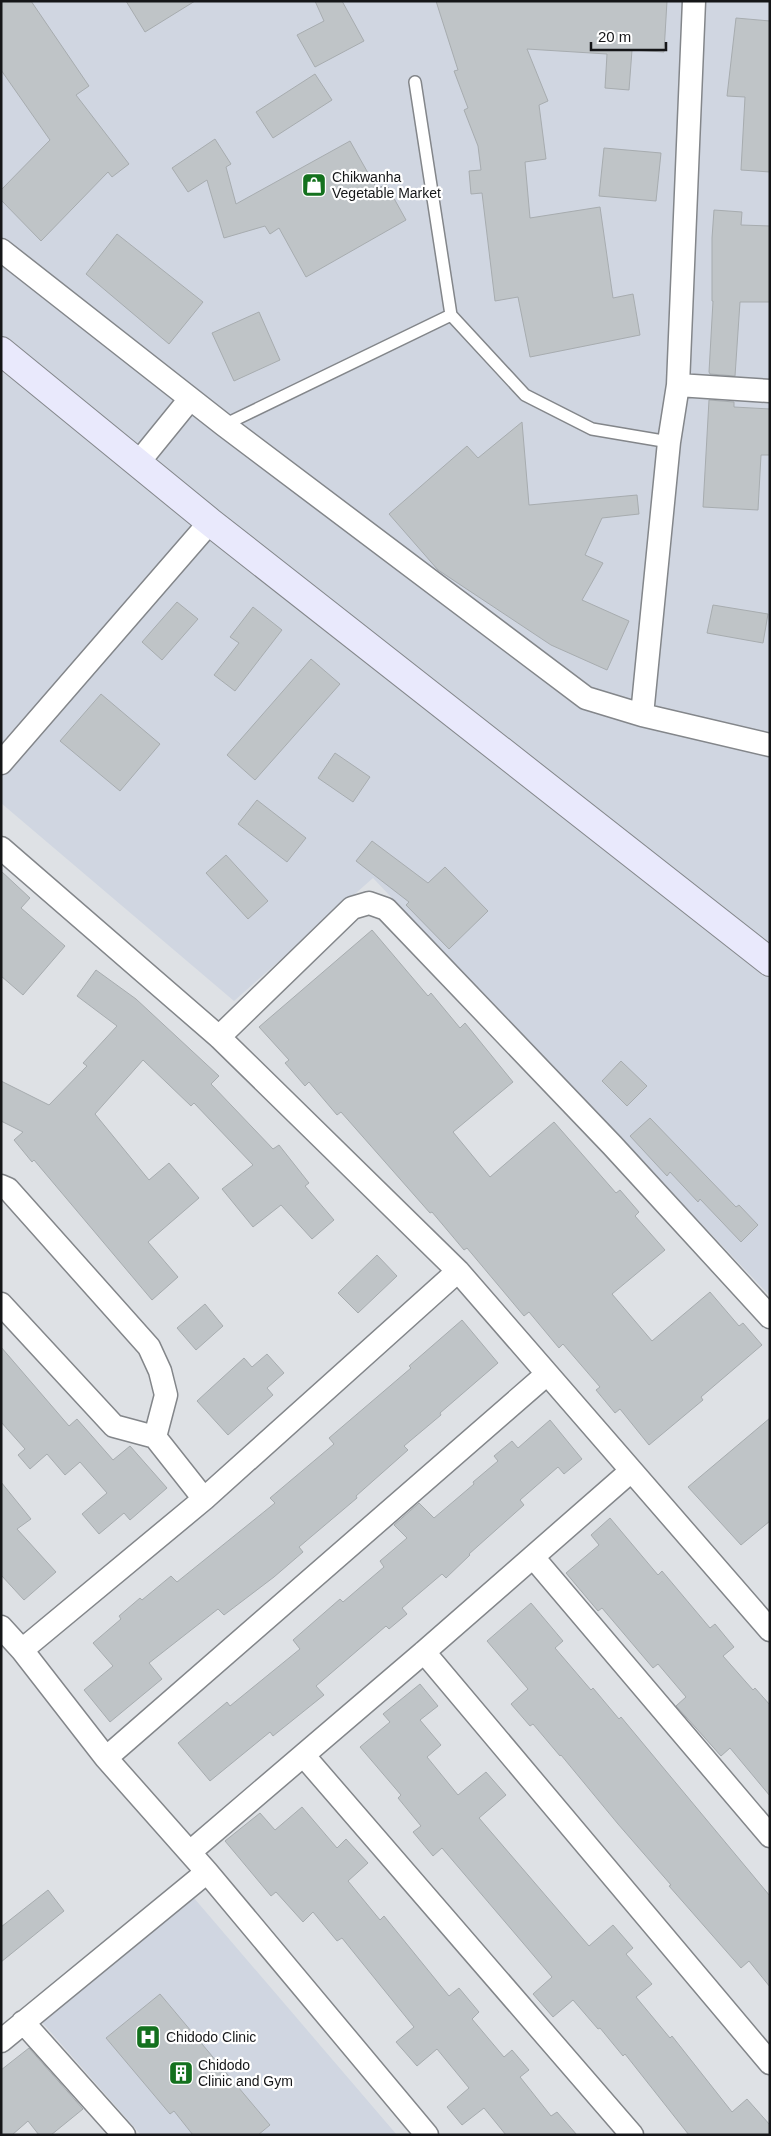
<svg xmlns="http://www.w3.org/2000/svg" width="771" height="2136" font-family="Arial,sans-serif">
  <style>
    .built { fill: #d0d6e1 }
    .building { fill: #bfc4c7; stroke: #a7acaf }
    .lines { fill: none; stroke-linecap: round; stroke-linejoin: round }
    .lane-casing { stroke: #83868a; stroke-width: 14 }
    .street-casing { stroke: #83868a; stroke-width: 25 }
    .secondary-casing { stroke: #83868a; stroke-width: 30 }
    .lane { stroke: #fff; stroke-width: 11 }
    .street { stroke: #fff; stroke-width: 22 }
    .secondary { stroke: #e9e9fc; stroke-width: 28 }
    .labels { text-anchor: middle; stroke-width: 4.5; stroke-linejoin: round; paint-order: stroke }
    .poi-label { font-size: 14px; fill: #151618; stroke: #fff; text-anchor: start }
  </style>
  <rect width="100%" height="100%" fill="#dee1e5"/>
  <!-- built -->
  <path class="built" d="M1,1H770V1296L373,878L234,1001L1,803Z
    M182,1884L397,2135H141L33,2012Z"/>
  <!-- building -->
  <path class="building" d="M1,1H31L89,86L76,95L129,164L112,177L108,172L41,241L1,200V190L50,140L1,70Z
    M126,1H195L145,32Z
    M315,1H342L364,41L315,67L297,35L324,21Z
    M436,1H667L664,52L632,50L629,90L605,88L607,54L527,49L548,101L539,105L546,159L525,162L530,218L600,207L613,298L633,294L640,335L530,357L518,297L495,301L482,193L471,194L469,171L481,170L478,146L464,110L468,108L454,71L458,70Z
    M736,18L770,21V172L741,170L745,97L727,96Z
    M315,74L332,100L273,138L256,112Z
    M215,139L231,164L226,167L236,204L350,141L377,189L386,184L406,220L306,277L279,228L270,234L265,226L224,238L207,180L188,192L172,168Z
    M604,148L661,153L656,201L599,196Z
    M714,210L742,212L741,225L770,226V302H740L735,376L710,374L709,372L713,301H712V238Z
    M117,234L203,302L169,344L86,274Z
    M259,312L280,360L234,381L212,333Z
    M709,400L734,402V407L770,409V455H761L758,510L703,507Z
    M522,422L529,505L637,495L639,514L602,518L585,555L603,563L582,600L629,621L607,670L551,645L438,570L389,514L467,446L478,458Z
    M177,602L198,619L162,660L142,642Z
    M713,605L768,614L763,643L707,633Z
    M253,607L282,630L235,691L214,675L239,643L230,637Z
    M311,659L340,684L255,780L227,755Z
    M101,694L160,744L120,791L60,741Z
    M335,753L370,777L353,802L318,778Z
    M257,800L306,838L287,862L238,824Z
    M372,841L428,883L445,867L488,911L449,949L406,905L409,902L356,861Z
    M226,855L268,901L248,919L206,873Z
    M1,871L30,898L21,908L65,946L23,995L1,976Z
    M372,930L428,996L431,993L460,1028L465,1023L513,1082L453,1132L490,1177L554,1122L616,1193L620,1190L639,1212L635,1216L665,1250L612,1294L652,1341L710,1292L739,1326L743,1323L762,1345L701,1397L703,1400L649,1445L620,1409L615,1413L596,1390L600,1387L563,1344L559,1348L529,1312L524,1316L467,1248L464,1250L432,1212L430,1213L341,1112L337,1115L309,1082L305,1086L285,1063L289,1060L259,1027Z
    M96,970L136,999L219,1076L211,1084L273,1149L279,1145L309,1183L305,1186L334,1220L312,1239L281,1205L253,1227L222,1189L253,1165L194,1103L191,1106L143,1060L95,1114L149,1180L169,1163L199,1198L148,1242L178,1277L152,1300L34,1160L32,1162L14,1140L23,1132L1,1121V1081L49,1105L87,1066L83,1063L117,1026L77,996Z
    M621,1061L647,1086L627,1106L602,1081Z
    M650,1118L736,1207L739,1205L758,1225L741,1242L700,1199L698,1202L670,1172L667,1176L630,1136Z
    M377,1255L397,1276L358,1313L338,1293Z
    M205,1304L223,1326L196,1350L177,1328Z
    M462,1320L498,1363L440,1413L441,1415L404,1446L408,1450L356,1496L357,1498L299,1547L303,1552L274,1577L224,1615L218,1609L149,1663L162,1679L110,1722L84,1690L113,1666L93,1643L121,1619L119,1616L140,1598L142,1600L171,1576L177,1582L275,1503L270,1498L334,1444L329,1438L411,1368L409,1366Z
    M1,1347L69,1426L77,1419L113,1460L130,1446L167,1488L130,1520L124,1513L99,1534L82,1514L107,1493L80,1462L65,1475L47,1454L30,1469L18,1455L25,1449L1,1422Z
    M267,1354L284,1373L267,1388L273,1395L228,1435L197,1401L244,1358L252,1367Z
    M770,1418V1521L741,1545L688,1487Z
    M550,1420L582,1459L564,1474L558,1467L520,1500L524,1505L469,1554L470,1555L446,1578L442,1574L402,1608L407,1614L389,1629L386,1626L316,1686L324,1695L273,1736L270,1732L210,1781L178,1743L227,1702L230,1706L300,1649L293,1640L340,1599L343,1602L384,1567L380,1561L407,1538L394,1525L419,1503L434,1518L474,1484L473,1482L498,1461L494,1456L512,1441L518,1448Z
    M1,1482L31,1519L17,1529L56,1572L24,1600L1,1575Z
    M610,1518L658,1575L662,1571L710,1628L715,1624L734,1647L723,1656L753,1690L755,1688L770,1705V1796L730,1748L721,1756L696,1728L676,1706L686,1697L658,1664L653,1668L602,1608L598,1611L566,1573L599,1545L591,1535Z
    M531,1603L563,1641L555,1648L591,1690L593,1688L619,1719L621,1717L770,1896V1987L749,1961L741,1968L669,1886L671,1885L618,1824L561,1755L560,1756L533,1724L530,1726L511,1704L528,1689L487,1641Z
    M420,1684L438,1706L420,1720L441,1745L427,1757L458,1795L486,1772L506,1795L479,1818L589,1946L613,1925L633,1948L626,1954L652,1984L636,1997L670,2038L672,2036L732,2112L747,2099L770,2125V2135H689L625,2054L623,2056L600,2028L598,2029L573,2000L553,2017L533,1994L552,1977L442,1848L433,1856L413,1832L421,1826L398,1798L401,1795L360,1747L390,1722L383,1714Z
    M302,1807L337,1848L346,1839L368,1863L348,1881L380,1920L384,1916L449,1996L459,1988L479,2012L472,2019L504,2057L512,2050L529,2070L520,2077L551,2116L557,2112L577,2135H506L484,2108L462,2125L447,2107L469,2088L437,2049L417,2066L396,2042L414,2027L342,1938L337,1941L313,1912L303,1922L276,1892L271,1896L225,1841L260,1813L275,1830Z
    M48,1890L64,1911L1,1962V1927Z
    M160,1994L270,2125L258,2135H193L174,2111L170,2114L106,2038Z
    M29,2048L83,2109L51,2135H39L28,2121L12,2135H1V2070Z"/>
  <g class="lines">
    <defs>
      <path id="lane" d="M451,315L525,395L592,429L669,442
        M224,425L451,315L415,82"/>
      <path id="street" d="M1,250L224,425L586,698L642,715L770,745
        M678,385L770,391
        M138,463L190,399
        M642,715L669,442L678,385L694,1
        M1,763L210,522
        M1,848L219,1037L458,1271L770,1630
        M219,1037L352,908L369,903L386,909L612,1145L770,1317
        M1,1186L8,1189L149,1347L160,1371L166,1395L155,1437
        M1,1304L114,1426L155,1437L204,1499
        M533,1557L770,1836
        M1,1627L22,1650L106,1758L207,1872L427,2135
        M22,1650L204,1499L458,1271
        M424,1652L770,2063
        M304,1756L632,2135
        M106,1758L547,1374
        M190,1852L424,1652L631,1471
        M23,2022L124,2135
        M1,2041L207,1872"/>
      <path id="secondary" d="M1,351L210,522L770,962"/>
    </defs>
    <!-- lane casing -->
    <use href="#lane" class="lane-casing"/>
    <!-- street casing -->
    <use href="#street" class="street-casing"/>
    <!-- secondary casing -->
    <use href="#secondary" class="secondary-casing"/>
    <!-- lane -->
    <use href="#lane" class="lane"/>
    <!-- street -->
    <use href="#street" class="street"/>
    <!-- secondary -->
    <use href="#secondary" class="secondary"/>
  </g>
  <!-- icons -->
  <defs>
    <symbol id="shop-square" viewBox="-11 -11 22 22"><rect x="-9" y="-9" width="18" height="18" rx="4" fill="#14711e" stroke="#fff"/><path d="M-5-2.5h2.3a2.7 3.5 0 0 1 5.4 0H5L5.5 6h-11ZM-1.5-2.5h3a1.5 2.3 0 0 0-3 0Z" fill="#fff"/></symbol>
    <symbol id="hospital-square" viewBox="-11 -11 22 22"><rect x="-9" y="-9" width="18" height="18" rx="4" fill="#14711e" stroke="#fff"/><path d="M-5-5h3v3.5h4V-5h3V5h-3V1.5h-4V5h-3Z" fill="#fff"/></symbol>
    <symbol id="building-square" viewBox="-11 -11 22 22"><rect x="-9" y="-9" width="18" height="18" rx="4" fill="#14711e" stroke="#fff"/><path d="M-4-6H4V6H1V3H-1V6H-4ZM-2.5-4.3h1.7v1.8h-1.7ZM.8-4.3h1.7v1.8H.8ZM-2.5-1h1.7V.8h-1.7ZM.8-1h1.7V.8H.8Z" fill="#fff"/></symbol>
  </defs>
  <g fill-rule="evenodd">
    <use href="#shop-square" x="300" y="171" width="28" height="28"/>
    <use href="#hospital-square" x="134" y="2023" width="28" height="28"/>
    <use href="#building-square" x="167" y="2059" width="28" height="28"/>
  </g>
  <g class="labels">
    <!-- poi labels -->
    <g class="poi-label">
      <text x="332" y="182">Chikwanha<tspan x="332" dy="16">Vegetable Market</tspan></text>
      <text x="166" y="2042">Chidodo Clinic</text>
      <text x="198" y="2070">Chidodo<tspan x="198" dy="16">Clinic and Gym</tspan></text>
    </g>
  </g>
  <!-- border -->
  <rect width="771" height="2136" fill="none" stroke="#151618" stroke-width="5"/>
  <!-- scale -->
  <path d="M591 42v8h75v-8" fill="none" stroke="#151618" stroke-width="2.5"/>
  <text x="598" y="42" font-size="15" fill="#151618" stroke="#ffffff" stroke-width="4" paint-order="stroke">20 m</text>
</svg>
